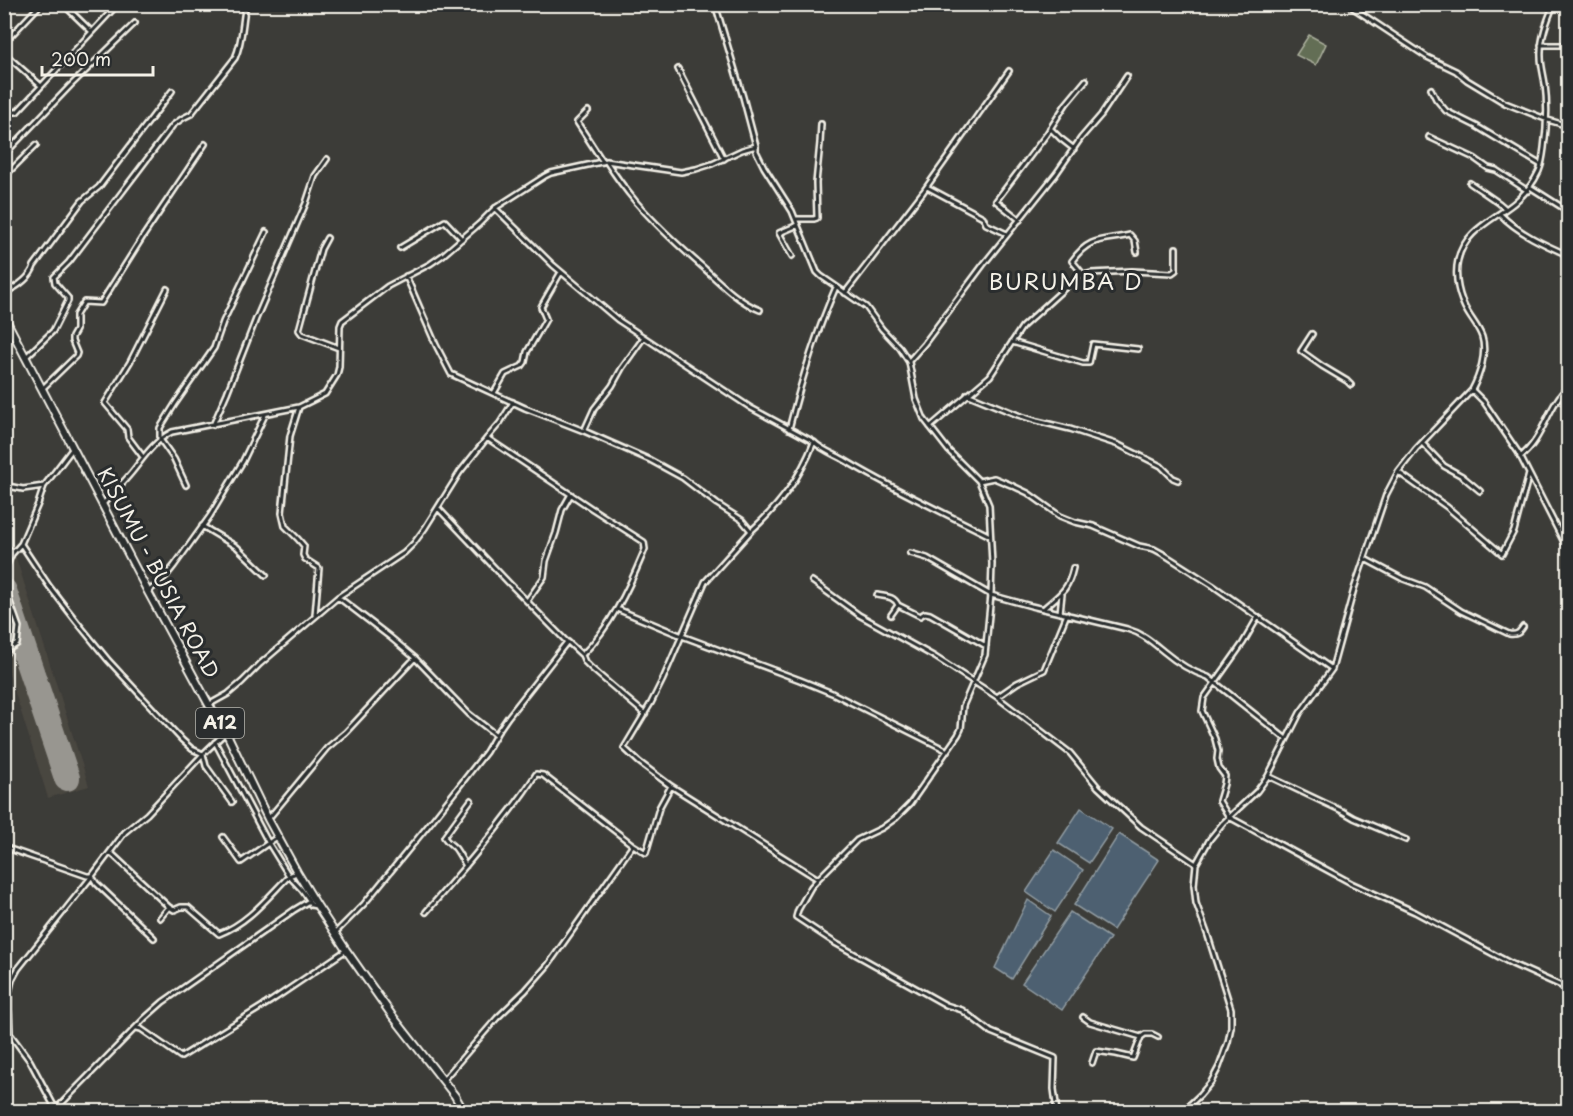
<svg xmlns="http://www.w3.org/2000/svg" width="1573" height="1116" font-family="'Playpen Sans',sans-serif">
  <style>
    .built { fill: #49463f }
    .green { fill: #646e54; stroke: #acb09e; stroke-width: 1.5 }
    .water { fill: #4e6171; stroke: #909ba1; stroke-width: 1.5 }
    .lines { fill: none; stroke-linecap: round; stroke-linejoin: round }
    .runway { stroke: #989690; stroke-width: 26 }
    .street-casing { stroke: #f4f1e8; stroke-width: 8 }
    .highway-casing { stroke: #f4f1e8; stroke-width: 10 }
    .street { stroke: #2a2d2e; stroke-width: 3 }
    .highway { stroke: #2a2d2e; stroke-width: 6 }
    .labels { text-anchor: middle; stroke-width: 6; stroke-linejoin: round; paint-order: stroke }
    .shield { fill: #2a2d2e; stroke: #b7b6b0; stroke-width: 1.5 }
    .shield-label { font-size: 18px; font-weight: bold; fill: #f4f1e8 }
    .street-label { font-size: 20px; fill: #f4f1e8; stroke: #2a2d2e }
    .quarter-label { font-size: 22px; letter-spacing: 1.5px; fill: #f4f1e8; stroke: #2a2d2e }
  </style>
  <rect width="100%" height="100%" fill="#3c3c38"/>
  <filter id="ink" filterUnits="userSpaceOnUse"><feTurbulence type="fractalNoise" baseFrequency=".0167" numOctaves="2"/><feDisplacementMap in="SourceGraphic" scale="12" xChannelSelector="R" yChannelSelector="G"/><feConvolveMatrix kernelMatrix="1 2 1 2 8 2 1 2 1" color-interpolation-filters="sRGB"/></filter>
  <g filter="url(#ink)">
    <!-- built -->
    <path class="built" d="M4,520L89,786L48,798L5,661Z"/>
    <!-- green -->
    <path class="green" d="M1309,35L1326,44L1316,65L1296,55Z"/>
    <!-- water -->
    <path class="water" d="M1081,808L1112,829L1089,863L1058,843Z
      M1119,834L1159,860L1113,930L1074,905Z
      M1054,850L1083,870L1055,912L1026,892Z
      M1028,900L1051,916L1012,979L995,968Z
      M1070,912L1110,938L1062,1010L1022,983Z"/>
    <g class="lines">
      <!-- runway -->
      <path class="runway" d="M4,591L67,778"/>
      <defs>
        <path id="street" d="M63,4L91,31
          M715,4L743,97L756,146
          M1347,4L1427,57L1456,71L1467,80L1505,103L1548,120L1568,126
          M4,43L41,4
          M1541,45H1568
          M4,53L40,85
          M678,69L724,159
          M1431,89L1436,99L1446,111L1476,126L1541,165
          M4,104L14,112H17L118,4
          M588,111L577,122L603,162
          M1050,128L1060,138L1074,149
          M1429,137L1474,158L1488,168L1496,170L1528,191
          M4,155L70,86L135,23
          M606,161C615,175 625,189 636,202C657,226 681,248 705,269C721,284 739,302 760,310
          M4,177L36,145
          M1470,183L1499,203L1506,209
          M927,187L983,217L986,224L1007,234
          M1530,187L1568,211
          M495,208L553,265L618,320L751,408L814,442C822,450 836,455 846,461C893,489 942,512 990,536
          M1500,214C1518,233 1545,245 1568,255
          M796,219H814L817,218L816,183L820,143L821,124
          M1020,220L996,201L1046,135L1066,104L1086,80
          M327,238L321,249L299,330L302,334L339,348
          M400,248L445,221L462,239
          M792,256L779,233L798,225
          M1083,274L1072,261C1090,236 1103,241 1130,235L1135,241L1137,252
          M406,276L436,345L451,374L525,408L584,431L650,460L683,478L717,504L742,520L751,531L705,582L663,679L651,703L624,748L639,762L671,786L818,879
          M4,293C17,287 30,279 34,266L82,201L99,187L172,91
          M845,293L923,192L1009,71
          M1312,334L1301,351L1322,366L1347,381L1351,385
          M1012,342L1083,363H1089L1093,344L1138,349
          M27,356L53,331L68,301V298L55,283L54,277L69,262L173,125L183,118L191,114L235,58C243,41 242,22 246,4
          M909,361L924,344L983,265L1056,174L1081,138L1101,115L1127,76
          M43,388L76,356L77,353L72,341V337L76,330V315L84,302L101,303L142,238L205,144
          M1472,390L1484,402L1518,452L1568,550
          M494,393L505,374L522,366L525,362L527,352L546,319L541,307L542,305L561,272
          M967,394L1018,415L1037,421L1070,429L1119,445L1161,466L1173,478L1178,480
          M513,402L500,423L487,438L591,508L644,542L645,549L643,554C628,590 610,628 582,655L585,662L591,668L645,714
          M299,407L290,436L282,513L285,526L298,539L304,546L303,555L305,559L319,568L315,615
          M213,425L227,393L256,319L306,203L315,176L327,159
          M930,427L990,376L1022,327L1077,277L1091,273L1132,271L1172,273L1176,270V248
          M789,429C801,381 816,333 836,287
          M584,431L594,409L612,386L622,368L644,337
          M1422,443L1444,466L1462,476L1480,491
          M143,457L128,437L127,429L105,403L130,362L167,289
          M1520,457C1544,439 1547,406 1568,387
          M1398,472L1447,507L1502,554L1514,531L1529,474
          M979,481L994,478L1011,485L1028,493L1060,516L1075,522L1093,526L1139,546L1154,549L1165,555L1212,585L1332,669
          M186,485L174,459L160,439V428L175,404L214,348L223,322L266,232
          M4,487L8,486L23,489L44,486
          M103,504C113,493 123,483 132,472C144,457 154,441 172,432L299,407L325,394L337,375L339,367L340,326L342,321L388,286L430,264L443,255L479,224L495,208L545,176L551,173L606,161L681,172L696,169L712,164L742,150L756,146V151L764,167L792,211L817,272L821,276L866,307L882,329L900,348L909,362L916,399L924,419L949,451L979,481L989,505L992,564L991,595L985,655L963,706L961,729L958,735L910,804L896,818L882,828L857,840L818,879L811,887L798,910L796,917L835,943L946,1005L962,1010L991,1032L1055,1058L1054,1089L1057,1112
          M202,526L237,547L266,575
          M751,531C780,505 800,478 814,442
          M21,544L49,586L77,622L108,660L182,740L192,749L203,754L206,766L232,802
          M4,549L14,552
          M910,553L927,558L991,595L1031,606L1127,629C1142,633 1152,642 1163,651C1176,662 1192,672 1208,677L1286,739
          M1365,559L1401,578L1425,587L1461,611L1509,634C1517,635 1519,633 1523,627
          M4,571L12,554L21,544L38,504L44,486L73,448
          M812,581L859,615L935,657L997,697L1070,753L1098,787L1141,827L1196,864
          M4,585L19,627L17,644L8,650L4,656
          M149,591L166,576L174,566L210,516L243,461L265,415
          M877,595C885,597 893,595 898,605
          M338,597L390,637L415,658L469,714L496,735
          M527,601L544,577L546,561L556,533L562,510L571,494
          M617,609L682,636L800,680L832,693L946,750
          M1043,609C1060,594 1068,591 1073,568
          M1060,613L1062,594
          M891,615L898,605L920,616L925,613L930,614L986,646
          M1258,617L1243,643L1204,698L1202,711L1215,739L1218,751L1217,759L1219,768L1225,776L1224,784L1219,801L1229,817L1353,884L1415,912L1512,964L1568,989
          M568,642L582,655
          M997,697L1017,683L1044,670L1067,614
          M210,704L228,694L242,682L260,664L338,597L404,553L414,543L425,528L460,472L487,438
          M215,742L268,842L289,876L302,890L309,900
          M1268,776L1342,811L1354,818L1406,840
          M269,818L327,748L346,732L415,658
          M223,837L241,862L277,837
          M4,847L87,876H92L125,832L147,814L203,754L225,733
          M110,852L169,907L174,910L181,907H188L219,934C248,923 267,898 289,876L296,873
          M466,866C462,860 459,853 455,848C451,844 447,842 444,837L471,800
          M426,912C454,880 481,849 506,816C517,802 527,789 536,774L543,775L633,845L646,853L659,808L671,786
          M160,918L169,907
          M335,933L364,904L431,822L486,752L497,733L508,717L567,642L508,582L438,508
          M154,938L96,883L92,876L18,969L12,980L9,993V1009L10,1034L30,1061L54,1106H59L145,1018L163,1002L294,910L309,901L311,905L316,906
          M1083,1017L1090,1022L1141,1037
          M137,1028L141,1029L181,1057L271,1001L345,951
          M1092,1063L1096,1051L1116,1054L1133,1058L1141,1037L1145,1034H1152L1158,1037
          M444,1079L497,1018L525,991L548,965L633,845
          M1182,1112L1200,1095L1211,1082L1219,1067L1228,1042L1231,1027V1009L1208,936L1196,903L1194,885L1196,864L1210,839L1223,823L1257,791L1268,776L1300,713L1332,669L1354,589L1386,495L1398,472L1416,449L1472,390C1480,375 1487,353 1482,337C1479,328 1472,320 1468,313C1459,298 1454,278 1458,260C1464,231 1493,220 1514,203C1525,194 1533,184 1539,171C1542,164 1543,156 1544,148C1547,126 1548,107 1545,84C1544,76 1541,66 1541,57C1540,39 1547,21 1554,4"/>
        <path id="highway" d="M4,316L148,592L209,705L226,732L268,819L297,872L318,907L346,950L391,1014L455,1096L464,1112"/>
      </defs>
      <!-- street casing -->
      <use href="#street" class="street-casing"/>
      <!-- highway casing -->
      <use href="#highway" class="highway-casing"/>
      <!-- street -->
      <use href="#street" class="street"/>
      <!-- highway -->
      <use href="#highway" class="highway"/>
    </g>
  </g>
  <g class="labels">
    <!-- shield labels -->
    <rect class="shield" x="196" y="708" width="48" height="30" rx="4.5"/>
    <g class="shield-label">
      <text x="220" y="729">A12</text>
    </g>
    <!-- street labels -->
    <g class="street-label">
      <text transform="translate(158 573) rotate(62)" y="7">KISUMU - BUSIA ROAD</text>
    </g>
    <!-- quarter labels -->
    <g class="quarter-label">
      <text x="1066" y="290">BURUMBA D</text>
    </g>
  </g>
  <!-- margin -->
  <rect width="1573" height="1116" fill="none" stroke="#2a2d2e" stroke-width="24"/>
  <rect x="12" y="12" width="1549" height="1092" fill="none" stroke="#f4f1e8" stroke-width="2" filter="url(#ink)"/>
  <!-- scale -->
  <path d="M42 66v9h111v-9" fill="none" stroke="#f4f1e8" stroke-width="3"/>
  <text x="51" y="66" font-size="18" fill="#f4f1e8" stroke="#2a2d2e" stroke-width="4.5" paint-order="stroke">200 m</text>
</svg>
